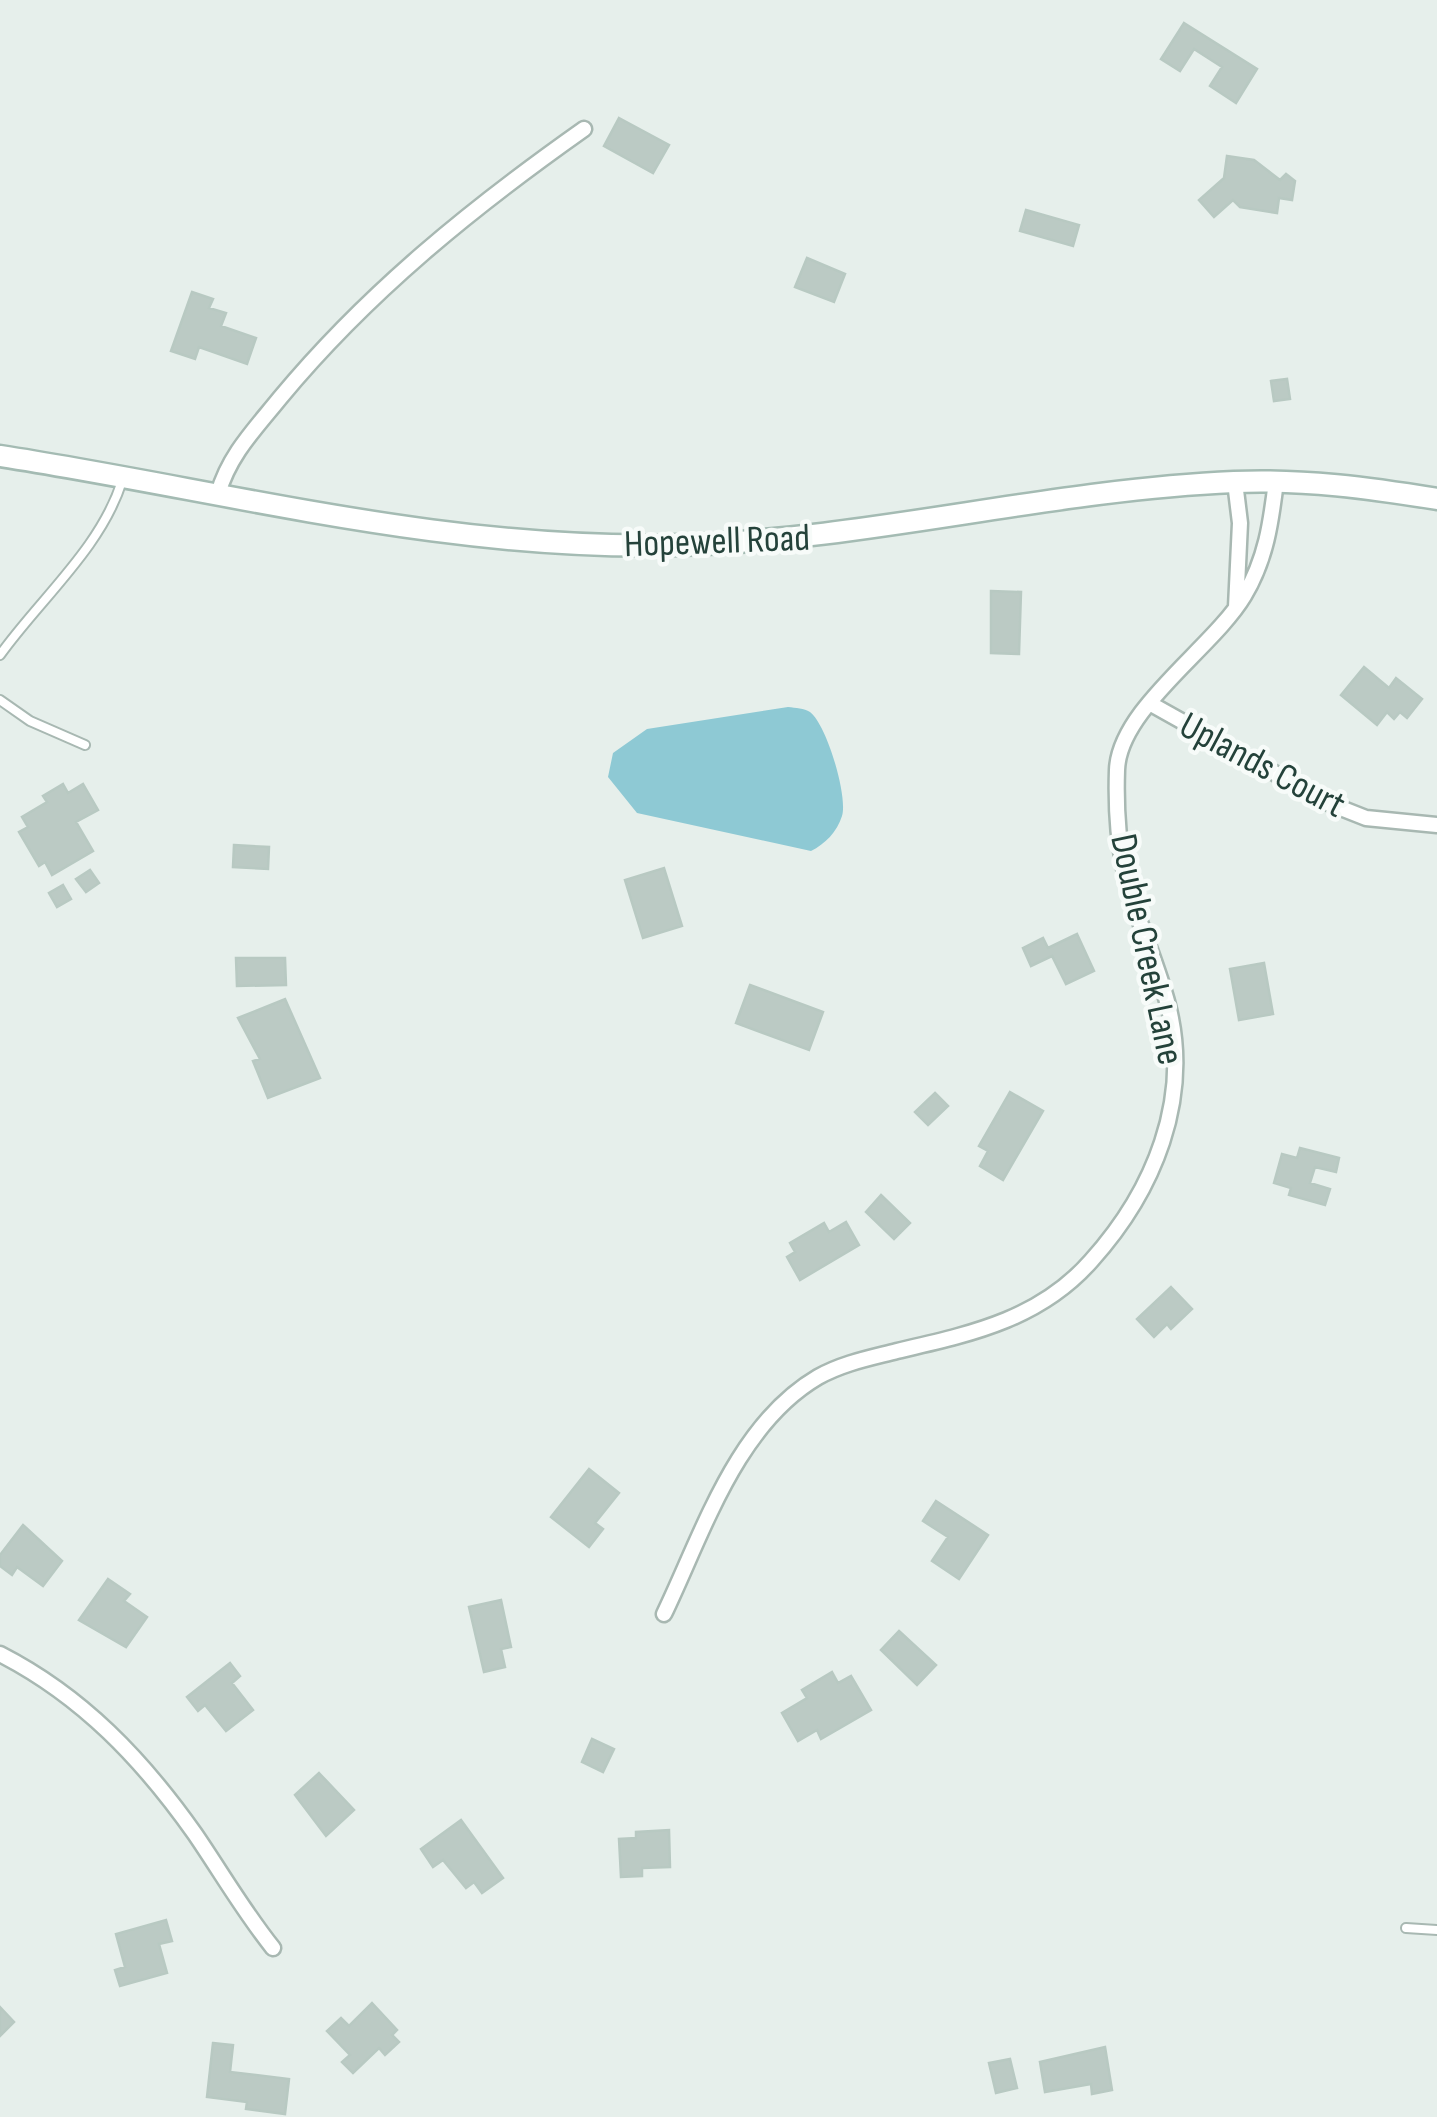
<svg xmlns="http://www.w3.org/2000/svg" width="1437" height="2117" font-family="'Sofia Sans Condensed',sans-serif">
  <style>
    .water { fill: #8ec9d4 }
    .building { fill: #bbcac4; stroke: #b8c9c2; stroke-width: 2.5 }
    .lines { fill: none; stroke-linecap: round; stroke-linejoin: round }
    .lane-casing { stroke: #a8b8b2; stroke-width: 12 }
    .street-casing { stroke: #a8b8b2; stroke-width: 19 }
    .secondary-casing { stroke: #a4bbb3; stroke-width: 25 }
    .lane { stroke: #fff; stroke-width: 8 }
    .street { stroke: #fff; stroke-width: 14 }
    .secondary { stroke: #fff; stroke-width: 20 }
    .labels { text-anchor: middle; stroke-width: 9; stroke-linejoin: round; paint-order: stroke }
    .street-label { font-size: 38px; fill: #24423a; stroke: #f7fbf9 }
  </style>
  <rect width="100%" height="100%" fill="#e6efeb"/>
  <!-- water -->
  <path class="water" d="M788,707C796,708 804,708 810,712C827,725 848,797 842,816C837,832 825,844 811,851L637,813L608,777L613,753L647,729Z"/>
  <!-- building -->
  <path class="building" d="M1184,23L1257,69L1236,103L1210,86L1222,67L1194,49L1180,71L1161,59Z
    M619,118L669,145L653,173L604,146Z
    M1227,156L1254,160L1280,180L1286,174L1295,181L1292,200L1279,198L1277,213L1240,207L1233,200L1214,217L1199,200L1224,178Z
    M1026,210L1079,225L1073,246L1020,231Z
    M807,258L845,274L834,302L795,287Z
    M192,292L213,299L209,308L226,313L221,326L256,338L247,364L199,347L195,359L171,351Z
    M1287,379L1290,399L1274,401L1271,381Z
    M991,591L1021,592L1019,654L991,653Z
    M1364,667L1389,688L1396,678L1422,699L1407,718L1400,712L1394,719L1387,712L1377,725L1341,695Z
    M63,784L68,793L83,784L98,810L76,822L93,851L52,875L45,862L39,866L19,832L28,827L22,817L47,802L43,796Z
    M234,845L269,847L268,869L233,867Z
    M664,868L682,926L643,938L625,880Z
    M90,870L99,883L86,892L76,879Z
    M63,885L71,899L57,907L49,893Z
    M1077,934L1094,971L1066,984L1052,956L1031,966L1023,948L1043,938L1048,948Z
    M236,958H285L286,985L237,986Z
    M1264,963L1273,1014L1239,1020L1230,969Z
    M750,985L823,1012L809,1050L736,1023Z
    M285,999L320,1078L268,1098L253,1061L260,1059L238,1018Z
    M1010,1092L1043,1111L1003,1180L980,1166L988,1151L979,1146Z
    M935,1093L948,1106L928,1125L915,1112Z
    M1300,1148L1339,1158L1336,1172L1315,1167L1310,1183L1330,1189L1325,1205L1289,1195L1291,1188L1274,1183L1282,1154L1297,1158Z
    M881,1195L910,1223L894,1239L866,1212Z
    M846,1222L859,1245L800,1280L787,1257L795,1252L790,1243L824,1223L829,1232Z
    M1171,1287L1192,1309L1171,1329L1167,1324L1154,1337L1137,1319Z
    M589,1469L619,1493L595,1523L603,1529L589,1547L551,1517Z
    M936,1501L988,1535L959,1579L932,1561L948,1537L923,1521Z
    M23,1525L62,1561L43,1586L17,1567L12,1575L0,1566V1555Z
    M108,1579L130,1594L124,1601L147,1617L126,1647L79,1620Z
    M501,1600L511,1647L501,1649L505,1667L484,1672L469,1607Z
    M899,1631L936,1665L917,1685L881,1650Z
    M230,1663L240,1676L232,1683L253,1710L226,1731L205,1705L198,1711L187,1697Z
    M832,1672L838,1683L851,1676L871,1710L821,1739L817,1730L798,1741L782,1713L807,1698L802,1690Z
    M592,1739L614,1749L603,1772L582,1762Z
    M319,1773L354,1810L326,1836L295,1795Z
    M461,1820L503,1878L482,1893L474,1882L466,1888L443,1860L433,1867L421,1849Z
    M669,1830L670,1867L642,1868V1876L621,1877L619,1839L636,1838V1832Z
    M166,1920L172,1941L159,1944L167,1973L120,1986L115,1970L125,1967L116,1934Z
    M372,2003L397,2030L392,2035L399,2042L385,2055L379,2048L353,2073L342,2062L350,2055L327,2031L341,2018L349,2026Z
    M0,2007L14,2022L0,2036Z
    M213,2043L233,2045L230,2072L289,2079L285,2114L246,2109L247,2102L207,2097Z
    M1105,2047L1112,2090L1092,2094L1091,2084L1045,2092L1040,2062Z
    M1010,2059L1017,2088L996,2093L989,2063Z"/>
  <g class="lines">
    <defs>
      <path id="lane" d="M0,655C40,599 101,548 122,481
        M0,700L30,721L85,745
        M1406,1928L1437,1930"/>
      <path id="street" d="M1235,482L1240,523L1236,607
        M218,494C229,455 255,429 280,398C368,292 472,208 584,129
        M1151,704L1328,803L1366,818L1437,825
        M664,1614C703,1533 736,1425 818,1377C843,1363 870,1358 897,1351C970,1334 1039,1320 1091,1261C1154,1191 1192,1099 1168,1005C1156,959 1134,915 1124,868C1118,839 1116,800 1117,770C1119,709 1213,648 1244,596C1266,559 1271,523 1276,481
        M0,1654C82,1696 142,1759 195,1834C221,1872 244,1912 273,1948"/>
      <path id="secondary" d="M0,456C226,491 449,552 680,545C867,540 1048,490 1234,482C1303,479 1370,488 1437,499"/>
    </defs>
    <!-- lane casing -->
    <use href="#lane" class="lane-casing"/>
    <!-- street casing -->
    <use href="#street" class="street-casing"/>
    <!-- secondary casing -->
    <use href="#secondary" class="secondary-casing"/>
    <!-- lane -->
    <use href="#lane" class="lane"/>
    <!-- street -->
    <use href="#street" class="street"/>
    <!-- secondary -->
    <use href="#secondary" class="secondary"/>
  </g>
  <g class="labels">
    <!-- street labels -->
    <g class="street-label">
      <text transform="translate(717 540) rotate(-2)" y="13">Hopewell Road</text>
      <text transform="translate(1263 764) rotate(28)" y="13">Uplands Court</text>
      <text transform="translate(1148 949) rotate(78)" y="13">Double Creek Lane</text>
    </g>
  </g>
</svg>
